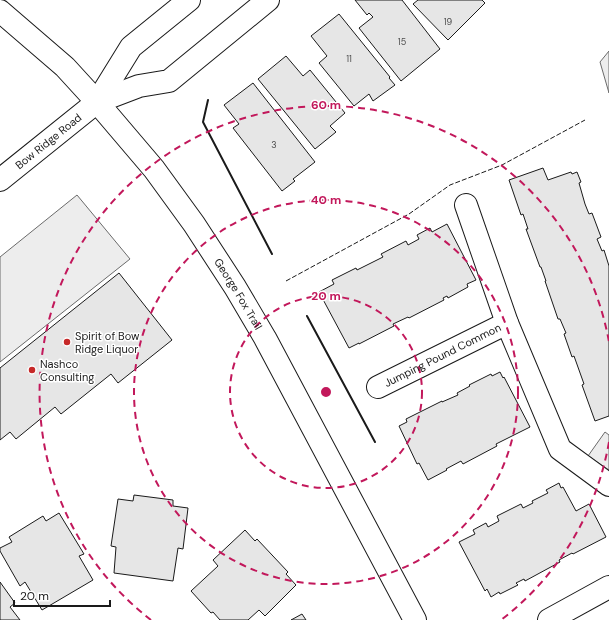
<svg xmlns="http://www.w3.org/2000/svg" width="609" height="620" font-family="'DM Sans',sans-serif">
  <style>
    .built { fill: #ededed; stroke: #6a6a6a }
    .building { fill: #e6e6e6; stroke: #1a1a1a }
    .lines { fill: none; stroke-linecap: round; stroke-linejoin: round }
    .street-casing { stroke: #1a1a1a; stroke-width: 24 }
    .secondary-casing { stroke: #1a1a1a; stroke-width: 24 }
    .street { stroke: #fff; stroke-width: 22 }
    .secondary { stroke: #fff; stroke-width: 22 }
    .fence { stroke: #1a1a1a; stroke-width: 1; stroke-dasharray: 5 2; stroke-linecap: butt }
    .wall { stroke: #1a1a1a; stroke-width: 2 }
    .ring { fill: none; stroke: #c2185b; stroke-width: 2; stroke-dasharray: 7 5 }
    .poi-dot { fill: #c62828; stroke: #fff; stroke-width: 1.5 }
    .labels { text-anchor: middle; stroke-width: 3; stroke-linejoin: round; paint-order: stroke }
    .number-label { font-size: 9px; fill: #4d4d4d }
    .street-label { font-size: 11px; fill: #1a1a1a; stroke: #fff }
    .poi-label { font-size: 11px; fill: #1a1a1a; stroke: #fff; text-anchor: start }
    .centre { fill: #c2185b; stroke: #fff; stroke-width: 2 }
    .ring-label { font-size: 12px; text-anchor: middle; font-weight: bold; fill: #c2185b; stroke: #fff; stroke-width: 3; stroke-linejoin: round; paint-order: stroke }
  </style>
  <rect width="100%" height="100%" fill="#fff"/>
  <!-- built -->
  <path class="built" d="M609,51V93L600,62Z
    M77,195L130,259L0,362V257Z
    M605,432L609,435V470L588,456Z"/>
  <!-- building -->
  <path class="building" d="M355,0H402L440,49L401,81L359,28L373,17L369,13L367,15Z
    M418,0H482L485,3L448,40L413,4Z
    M339,14L390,77L389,78L395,85L373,101L369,94L354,106L319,63L327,56L311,36Z
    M286,56L303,76L310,70L345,113L330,126L336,132L315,149L258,79Z
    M253,83L315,162L293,179L295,181L282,191L233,128L239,124L224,105Z
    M543,168L548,180L571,172L572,174L577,172L581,182L579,183L585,204L589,214L592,213L601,237L597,239L602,251L604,250L609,266V416L595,421L582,385L584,384L574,356L572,357L564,334L566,333L560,319H558L545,281H546L541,267H540L526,229H528L523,214L521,215L509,180Z
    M447,224L476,280L467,284L468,287L448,298L447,296L443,298L444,300L409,318L408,317L393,324L394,326L359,344V343L349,348L319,292L334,284L332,280L356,268L357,270L383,257L381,254L406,241L408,245L419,239L417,235L430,228L432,232Z
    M119,273L172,340L118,383L111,374L61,414L55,407L16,439L10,432L0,440V368Z
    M500,372L503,378L504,377L530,427L496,444L497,446L463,464L461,461L446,469L447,470L428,480L419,463L417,464L399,426L407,422L406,419L442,401V402L458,395L457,393L470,386L469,385L491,374L492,376Z
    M559,483L561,488L563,487L576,511L589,504L606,537L573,554L572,553L559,560L560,562L525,581L524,579L516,583L518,585L500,594L499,592L491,597L487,589L485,591L459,542L475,534L473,530L486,523L488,527L499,521L497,516L521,504L523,508L533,503L532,501L548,493L546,490Z
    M134,495L173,500V506L188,508L183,549L178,548L173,581L114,573L116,547L111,546L118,499L133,501Z
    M59,513L84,554L79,556L93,580L42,610L25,582L20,586L0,551V548L12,542L9,537L43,516L46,521Z
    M245,530L255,541L257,539L288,572L286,574L296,585L265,616L259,610L248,620H220L213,612L211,613L191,591L218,566L213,560Z
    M0,582L15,603L10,607L20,620H0Z
    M302,614L306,620H291Z"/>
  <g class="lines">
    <defs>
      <g id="street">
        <path d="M97,102L131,47L189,0"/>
        <path id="s1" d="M0,180L97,102L139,86L169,81L268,0"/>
        <path d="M466,205L507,323L560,449L609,485"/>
        <path id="s2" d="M378,387L507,323"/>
        <path d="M549,620L609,587"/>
      </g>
      <g id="secondary">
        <path id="s3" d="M0,11L65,67L97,102L154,169L194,224L235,287L265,338L415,620"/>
      </g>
    </defs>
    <!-- street casing -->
    <use href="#street" class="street-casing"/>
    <!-- secondary casing -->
    <use href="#secondary" class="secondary-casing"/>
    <!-- street -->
    <use href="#street" class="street"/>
    <!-- secondary -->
    <use href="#secondary" class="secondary"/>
    <!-- fence -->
    <path class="fence" d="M286,281L409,214L450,185L502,165L585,120"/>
    <!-- wall -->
    <path class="wall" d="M208,100L203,122L272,254
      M307,316L375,442"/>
  </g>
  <!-- distance rings -->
  <g class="ring">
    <circle cx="326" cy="392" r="96"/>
    <circle cx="326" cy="392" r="192"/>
    <path d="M609 442A287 287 0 0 1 501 620M151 620A287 287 0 1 1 609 342"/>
  </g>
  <!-- markers -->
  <g class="poi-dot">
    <circle cx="67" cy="342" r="4"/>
    <circle cx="32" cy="370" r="4"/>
  </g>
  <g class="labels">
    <!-- number labels -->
    <g class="number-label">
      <text x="448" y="25">19</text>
      <text x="402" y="45">15</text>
      <text x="349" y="62">11</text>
      <text x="274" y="148">3</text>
    </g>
    <!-- street labels -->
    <g class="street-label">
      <text dy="4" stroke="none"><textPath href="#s1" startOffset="62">Bow Ridge Road</textPath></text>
      <text dy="4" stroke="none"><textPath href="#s3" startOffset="372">George Fox Trail</textPath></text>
      <text dy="4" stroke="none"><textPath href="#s2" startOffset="72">Jumping Pound Common</textPath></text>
    </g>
    <!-- poi labels -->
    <g class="poi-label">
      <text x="75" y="340">Spirit of Bow<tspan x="75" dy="13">Ridge Liquor</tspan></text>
      <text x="40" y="368">Nashco<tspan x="40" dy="13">Consulting</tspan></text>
    </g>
  </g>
  <circle cx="326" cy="392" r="6" class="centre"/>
  <g class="ring-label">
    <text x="326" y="109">60 m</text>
    <text x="326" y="204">40 m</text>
    <text x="326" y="300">20 m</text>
  </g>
  <!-- scale -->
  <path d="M14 600v6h96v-6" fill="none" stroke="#1a1a1a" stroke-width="2"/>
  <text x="20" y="600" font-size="12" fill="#1a1a1a" stroke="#ffffff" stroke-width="3" paint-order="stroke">20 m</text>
</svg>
